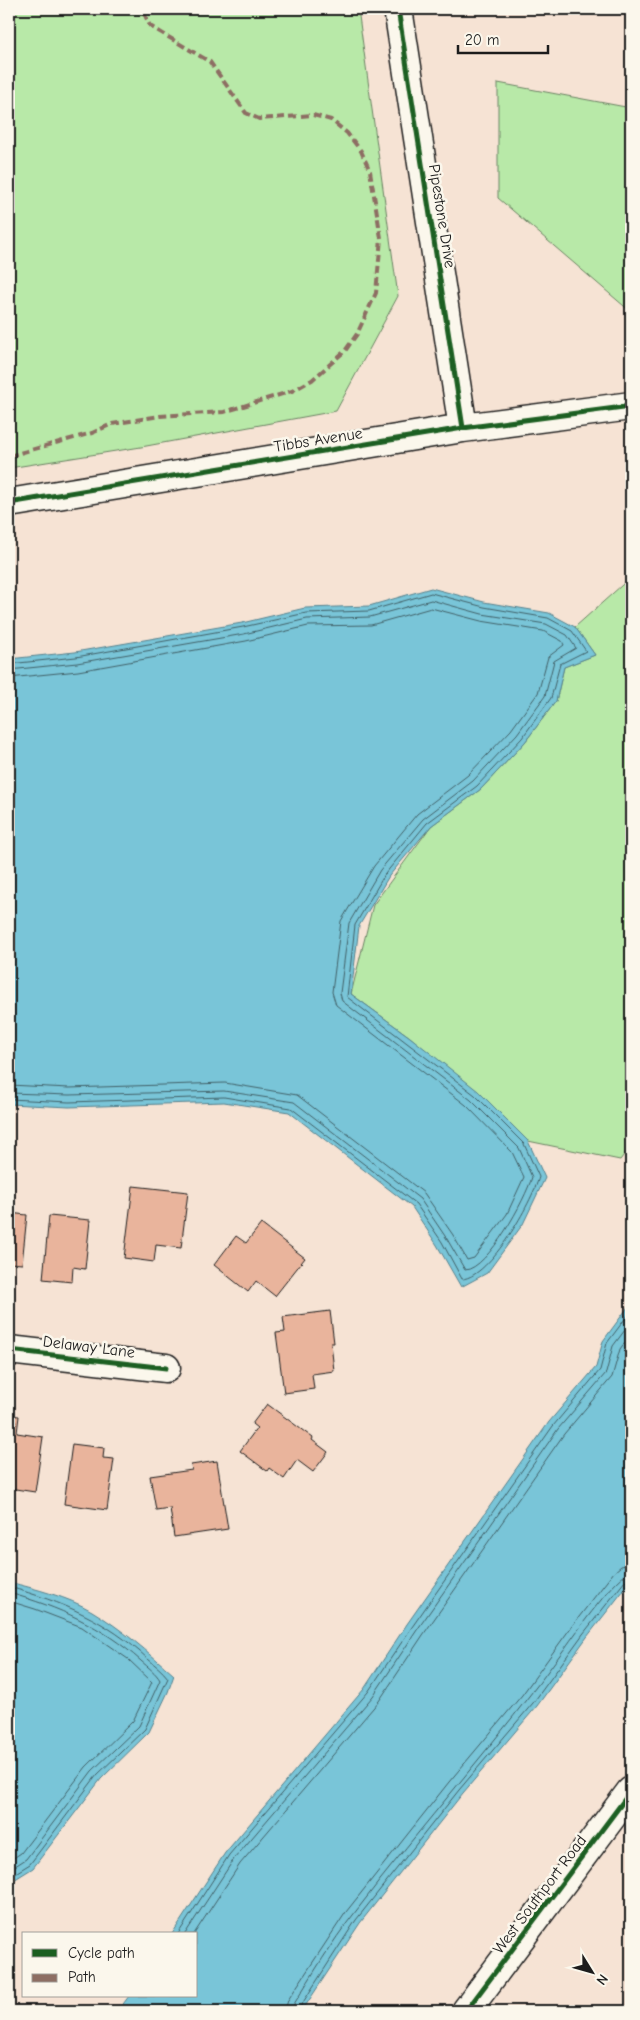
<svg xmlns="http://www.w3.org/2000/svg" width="640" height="2020" font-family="'Comic Neue',sans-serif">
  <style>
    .green { fill: #b8e9a8; stroke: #6a8262 }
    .water { fill: #79c5d8; stroke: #54818d }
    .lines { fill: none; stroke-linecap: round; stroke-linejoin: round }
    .shore { stroke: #416067; stroke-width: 1 }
    .building { fill: #e9b49c; stroke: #1c1c1c }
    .minor-casing { stroke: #1c1c1c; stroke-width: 31 }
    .major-casing { stroke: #1c1c1c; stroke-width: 31 }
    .minor { stroke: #fbf7ec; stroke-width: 28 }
    .major { stroke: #fbf7ec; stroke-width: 28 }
    .quiet { stroke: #8d6e63; stroke-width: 4; stroke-dasharray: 8 4; stroke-linecap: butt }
    .cycleway-casing { stroke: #fbf7ec; stroke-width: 8 }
    .cycleway { stroke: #1b5e20; stroke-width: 5 }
    .labels { text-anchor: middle; stroke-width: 5; stroke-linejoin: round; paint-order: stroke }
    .street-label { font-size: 16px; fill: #1c1c1c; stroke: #fbf7ec }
  </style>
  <rect width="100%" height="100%" fill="#f6e3d4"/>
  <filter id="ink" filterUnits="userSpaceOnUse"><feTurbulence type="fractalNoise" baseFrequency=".02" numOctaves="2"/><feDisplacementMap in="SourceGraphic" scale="10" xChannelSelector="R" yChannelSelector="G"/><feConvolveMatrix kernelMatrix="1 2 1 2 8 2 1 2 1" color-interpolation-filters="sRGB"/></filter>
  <g filter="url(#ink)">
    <!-- green -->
    <path class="green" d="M9,9H358L398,296L336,411L141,447L9,468Z
      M498,83L631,108V312L498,198Z
      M631,577V1146L620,1160L528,1141L410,1037L351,994L373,905L431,826L481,789L525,742L556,701L564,667L595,655L575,627Z"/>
    <!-- water -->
    <path class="water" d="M431,588L484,602L549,613L575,627L595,655L564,667L556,701L525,742L481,789L431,826L389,876L359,926L351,994L410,1037L478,1091L528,1141L545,1178L523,1224L487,1273L461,1287L437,1245L412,1207L289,1112L224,1102L69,1107L9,1104V659L75,652L242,623L305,608L369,606Z
      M631,1303V1581L587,1637L537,1706L463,1793L360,1923L302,2011H118L129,1996H196V1934H172L225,1853L364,1689L407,1624L549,1422L596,1367L603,1341Z
      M9,1582C36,1589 68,1597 92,1611C122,1629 148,1652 174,1675L168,1692L149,1732L101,1779L33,1868L9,1883Z"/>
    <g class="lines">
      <!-- shore -->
      <path class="shore" d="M9,664L76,657L243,627L306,613L369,611L431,593L484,607L548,618L572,631L586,651L560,664L551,698L522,738L477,786L427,823L385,874L355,925L347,997L475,1095L524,1144L539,1177C532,1202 490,1277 462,1279L442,1242L416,1204L291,1108L224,1097L69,1102L9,1099
        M9,670L77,663L244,634L307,619L370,617L431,600L482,614L546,624L567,635L576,648L554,661L545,696L517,734L473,781L423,819L380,870L349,923L340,993L342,1001L471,1100L519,1148L532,1177C526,1198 488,1269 465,1270L447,1239L420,1199L294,1102L224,1091L69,1095L9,1093
        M9,678L78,671L246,641L308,626L371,625L431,608L481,621L543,631L562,641L564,645L548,657L538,693L511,730L468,775L417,814L374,866L341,921L332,992L336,1005L466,1105L512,1152L524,1177L507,1214L474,1258L467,1260L453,1235L424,1193L297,1095L225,1083L69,1088L9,1085
        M9,1587C63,1602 106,1620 148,1659C155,1665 163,1671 168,1678L145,1729L97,1775L30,1864L9,1877
        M9,1593C59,1607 102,1626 141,1661C148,1667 156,1673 160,1680L139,1726L92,1771L26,1859L9,1870
        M9,1601L35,1609L82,1627L128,1659L152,1682L133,1721L86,1767L21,1853L9,1861
        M178,1934L229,1855L368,1692L412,1627L553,1426L600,1370L607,1343L631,1311
        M185,1934L234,1859L373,1696L417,1630L558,1429L606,1373L613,1346L631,1322
        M194,1934L240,1864L379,1701L423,1635L564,1434L612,1377L620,1349L631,1334
        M285,2011L288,2000L346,1912L449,1782L522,1695L572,1626L614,1572L621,1566L631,1564
        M292,2011L294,2004C313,1974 331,1943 353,1915C422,1824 499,1740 565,1648C575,1634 618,1573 631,1572
        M299,2011L300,2007L356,1920L459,1790L533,1703L583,1634L625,1581L631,1578"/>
    </g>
    <!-- building -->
    <path class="building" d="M133,1186L188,1192L181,1248L156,1245L154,1262L124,1258Z
      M9,1213L27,1215L22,1264L9,1263Z
      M49,1216L90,1220L85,1269L73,1267L72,1282L43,1279Z
      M261,1224L305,1258L275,1296L256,1281L248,1292L214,1265L236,1236L246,1243Z
      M330,1311L334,1343H331L334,1371L312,1374L314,1389L284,1393L276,1333L285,1332L283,1317Z
      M267,1404L313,1438L312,1440L328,1452L313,1472L297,1460L284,1479L269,1468L267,1471L240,1451L257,1428L252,1424Z
      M9,1415L19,1416L17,1433L43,1437L35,1492L9,1488Z
      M72,1444L104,1448L103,1458L114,1459L107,1510L64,1504Z
      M217,1461L228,1529L174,1537L170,1508L156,1510L150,1476L192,1470L191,1465Z"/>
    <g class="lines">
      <defs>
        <path id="minor" d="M398,9L463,428
          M9,503L463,428L631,406
          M9,1350L166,1368"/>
        <path id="major" d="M466,2011L631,1791"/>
      </defs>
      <!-- minor casing -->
      <use href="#minor" class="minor-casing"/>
      <!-- major casing -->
      <use href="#major" class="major-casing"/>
      <!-- minor -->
      <use href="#minor" class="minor"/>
      <!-- major -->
      <use href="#major" class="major"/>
      <!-- quiet -->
      <path class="quiet" d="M9,456L92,433L112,424L160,416L224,412L292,391L312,380L345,351L357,334L376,293L381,238L370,171L361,151L347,133L331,120L313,115L259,119L246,113L210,62L150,26L142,9"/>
      <defs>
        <path id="cycleway" d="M398,9L463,428
          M9,503L463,428L631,406
          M9,1350L166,1368
          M466,2011L631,1791"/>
      </defs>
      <!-- cycleway casing -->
      <use href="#cycleway" class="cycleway-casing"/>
      <!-- cycleway -->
      <use href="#cycleway" class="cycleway"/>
    </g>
  </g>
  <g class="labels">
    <!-- street labels -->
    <g class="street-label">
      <text transform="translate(443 216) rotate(81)" y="6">Pipestone Drive</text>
      <text transform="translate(318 439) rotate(-9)" y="6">Tibbs Avenue</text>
      <text transform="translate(89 1346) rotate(7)" y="6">Delaway Lane</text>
      <text transform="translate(539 1894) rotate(-53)" y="6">West Southport Road</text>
    </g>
  </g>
  <!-- margin -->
  <rect width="640" height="2020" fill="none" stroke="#fbf7ec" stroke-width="30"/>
  <rect x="15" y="15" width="610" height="1990" fill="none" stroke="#1c1c1c" stroke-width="2" filter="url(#ink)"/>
  <!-- legend -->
  <rect x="22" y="1932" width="175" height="65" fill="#fbf7ec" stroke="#a29f99"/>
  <rect x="32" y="1949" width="25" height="8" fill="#1b5e20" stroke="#a29f99"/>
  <text x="68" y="1958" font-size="15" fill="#1c1c1c">Cycle path</text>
  <rect x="32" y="1974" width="25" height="8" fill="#8d6e63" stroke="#a29f99"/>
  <text x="68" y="1982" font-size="15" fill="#1c1c1c">Path</text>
  <!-- north arrow -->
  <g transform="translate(592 1972) rotate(127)" stroke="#fbf7ec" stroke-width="4" paint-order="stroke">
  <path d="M0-4L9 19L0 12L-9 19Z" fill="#1c1c1c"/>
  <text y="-8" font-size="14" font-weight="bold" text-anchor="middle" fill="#1c1c1c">N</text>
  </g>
  <!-- scale -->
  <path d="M458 45v8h90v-8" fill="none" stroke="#1c1c1c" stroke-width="2.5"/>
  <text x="465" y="45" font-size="15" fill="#1c1c1c" stroke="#fbf7ec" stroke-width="4" paint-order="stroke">20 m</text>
</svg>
